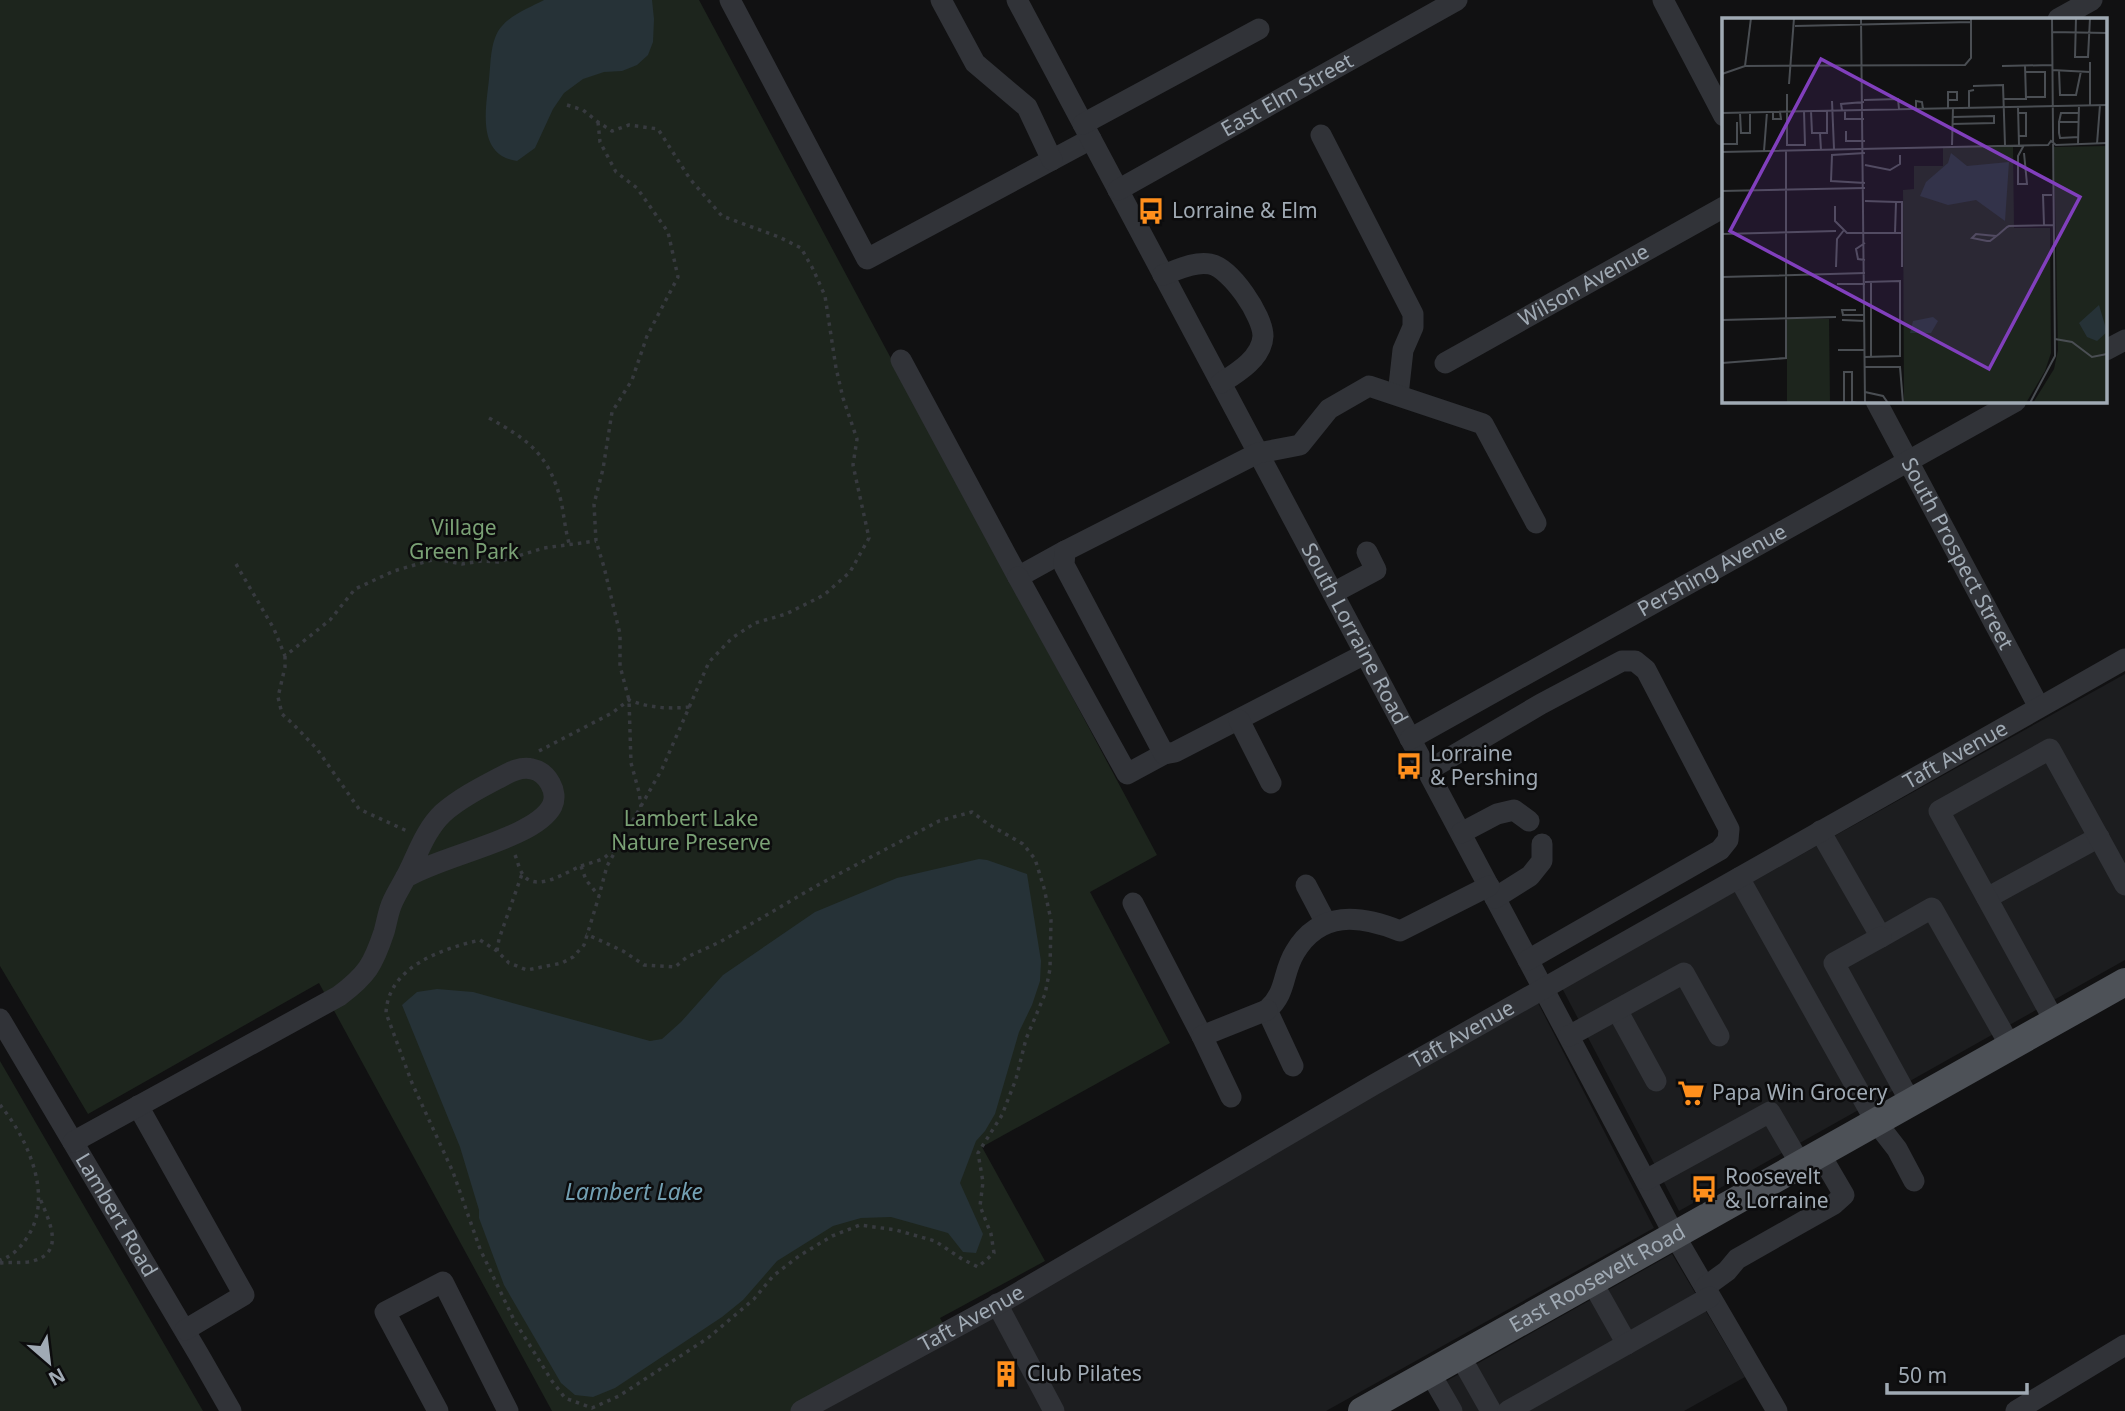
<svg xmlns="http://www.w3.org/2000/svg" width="2125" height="1411" font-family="'Noto Sans',sans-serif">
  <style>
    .built { fill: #1c1d1f }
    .green { fill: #1d251d }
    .water { fill: #263237 }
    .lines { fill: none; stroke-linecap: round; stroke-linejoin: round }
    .path { stroke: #373a3f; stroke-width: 3.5; stroke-dasharray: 3.5 5; stroke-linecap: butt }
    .minor { stroke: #313338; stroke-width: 21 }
    .major { stroke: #4d5157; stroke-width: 28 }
    .labels { text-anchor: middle; stroke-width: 5; stroke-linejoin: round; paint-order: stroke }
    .street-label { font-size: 21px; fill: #a0aab4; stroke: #0c0c0d }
    .poi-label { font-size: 21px; fill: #a0aab4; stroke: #0c0c0d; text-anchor: start }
    .park-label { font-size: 21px; fill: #7aa175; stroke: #0c0c0d }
    .water-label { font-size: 23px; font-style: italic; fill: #73a0b3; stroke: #0c0c0d }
    .inset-road { fill: none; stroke: #4a4e53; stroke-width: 2 }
    .view { fill: #813fbd; fill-opacity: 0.15; stroke: #813fbd; stroke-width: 3.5 }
    .inset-edge { fill: none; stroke: #a0aab4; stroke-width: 3.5 }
  </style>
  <rect width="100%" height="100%" fill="#111112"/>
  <!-- built -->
  <path class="built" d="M2125,674V960L1679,1211L1562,988Z
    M1537,1001L1654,1228L1326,1411H819Z
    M1672,1254L1745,1377L1684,1411H1459L1443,1383Z"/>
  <!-- green -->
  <path class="green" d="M0,0H699L1157,855L1090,892L1170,1043L982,1147L1045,1261L940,1318L946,1329L799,1411H552L319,983L88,1114L0,966Z
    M0,1061L203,1411H0Z"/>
  <!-- water -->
  <path class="water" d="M544,0H652L654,19L653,42L648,55L637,65L622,71L604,72L583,79L564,93L553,109L535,148L517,161C476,155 486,108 489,79C491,62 490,39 502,26C512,14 531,7 544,0Z
    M979,859L987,860L1027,874L1041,961L1040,981L1032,1005L1019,1032L995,1114L985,1131L976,1141L960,1183L983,1234L976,1253L963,1252L948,1233L891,1217L861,1218L833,1226L777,1261L743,1300L722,1317L615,1388L593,1397L575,1395L561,1383L504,1285L479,1218V1210L460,1147L402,1005L417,992L437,989L473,992L650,1041L662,1039L681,1022L723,975L815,912L897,878Z"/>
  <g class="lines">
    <!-- path -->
    <path class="path" d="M567,105L583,110L598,122L612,131L629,125L658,129L690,179L722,216L779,237L801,248L813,269L825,296L836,368L843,398L857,439L853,465L869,538L850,572L824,595L786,614L755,623L732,638L709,662L662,769L607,866L599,896
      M598,122L600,142L616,172L637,188L668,232L678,277L647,336L632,380L612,412L603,469L594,504L596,541L604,567L620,634V666L629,700L631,763L639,792L641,807
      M489,418C529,440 549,455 561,501C564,515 565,529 569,543
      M236,564L274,629L285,656L330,620L355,589L394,571L435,559L462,564L481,561L498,562L544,548L596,541
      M285,656V667L278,697L282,714L294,725L317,749L359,809L407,831
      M539,751L612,713L629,700C650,708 668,709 690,707
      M515,855C518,862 519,870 524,876C538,892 566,872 581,866L586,880L599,896L584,945L573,957L562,963L527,970L509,963L497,951L480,940C441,949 388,967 386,1013L412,1083L453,1172L480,1249L514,1320L552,1381L565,1398L592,1408L619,1396L708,1338L754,1299L773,1276L799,1256L832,1236L860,1225L896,1230L935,1241L962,1259L978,1267L994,1253L991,1234L980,1206L983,1182L978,1153L1002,1115L1016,1079L1026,1039L1045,994L1050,969L1051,920L1044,888L1035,859L1023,844L988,824L972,812L939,821L818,885L720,942L687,957L675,967L644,965L623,951L586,934
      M581,866L603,859L617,847
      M497,951L499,939L522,874
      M0,1105C27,1137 54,1196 28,1236C21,1247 13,1256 0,1260
      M0,1263C9,1262 18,1263 28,1262C68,1255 49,1221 39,1196"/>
    <!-- minor -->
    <g class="minor">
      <path d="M730,0L867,259L1091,139"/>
      <path d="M941,0L975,63L1027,107L1052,160"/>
      <path id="s1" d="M1017,0L1675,1236L1777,1411"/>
      <path d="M1663,0L1724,116"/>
      <path d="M2058,19L2092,0"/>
      <path d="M1083,124L1259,29"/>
      <path d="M1321,135L1413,314V327L1403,350L1398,395"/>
      <path id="s2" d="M1118,190L1457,0"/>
      <path d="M1163,275C1177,270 1195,261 1210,264C1231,268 1263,316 1263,336C1262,358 1237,373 1221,383"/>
      <path d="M2106,350L2125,340"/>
      <path d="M901,360L1018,577L1065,551"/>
      <path id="s3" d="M1445,363L1724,207"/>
      <path id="s4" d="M1876,401L2039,707"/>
      <path d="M1018,577L1127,774L1164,754"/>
      <path d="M1333,593L1376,570L1367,552"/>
      <path d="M1365,654L1175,752L1164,754L1064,565L1065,551L1258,453L1300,445L1329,409L1369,386L1483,424L1536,523"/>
      <path d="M1239,720L1271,783"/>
      <path id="s5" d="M1410,739L2016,401"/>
      <path d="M1427,771L1541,704L1622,661H1635L1646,670L1729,829L1728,840L1720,850L1528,960"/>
      <path d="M1820,831L1881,937L1932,908L2011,1047"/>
      <path d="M1461,833L1497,814L1514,810L1529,821"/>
      <path d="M1739,878L1876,1122L1897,1149L1914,1181"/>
      <path d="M1306,885L1326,923"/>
      <path d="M1495,898L1530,876L1542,861V844"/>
      <path d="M1987,898L2099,837"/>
      <path d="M1133,903L1202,1036"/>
      <path d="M1881,937L1834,963L1911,1103"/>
      <path d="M1617,1010L1656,1081"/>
      <path id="s6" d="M0,1019L199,1355L231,1411"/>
      <path d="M2055,1022L1939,811L2050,749L2125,885"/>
      <path d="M1569,1036L1684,973L1719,1036"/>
      <path d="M1293,1066L1267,1010C1287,993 1282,973 1295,952C1320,910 1360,915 1400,931L1489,886"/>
      <path d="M1231,1097L1202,1036L1267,1010"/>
      <path d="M138,1106L244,1295L185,1330"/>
      <path d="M73,1142L339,996C367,975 373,965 384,932C387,922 388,911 393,901C397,892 403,883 408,873C418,853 426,829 443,813C459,799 478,789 497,779C507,774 519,766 532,769C547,772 559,792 552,806C535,839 441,855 405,878"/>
      <path d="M1646,1180L1770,1112L1801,1165"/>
      <path d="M1592,1282L1627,1344"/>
      <path d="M1705,1287L1727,1271L1737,1259L1834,1204L1844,1195L1820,1154"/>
      <path d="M997,1304L1054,1411"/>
      <path d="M1460,1356L1491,1411"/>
      <path d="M1430,1373L1452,1411"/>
      <path d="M438,1411L385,1312L443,1282L508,1411"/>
      <path id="s7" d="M801,1411L1004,1301L1375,1084L2125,659"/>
      <path d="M1508,1411L1710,1297"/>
      <path d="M2016,1411L2125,1345"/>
    </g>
    <!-- major -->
    <path class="major" id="s8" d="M1362,1411L2125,982"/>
  </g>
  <!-- icons -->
  <defs>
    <symbol id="bus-bare" viewBox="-9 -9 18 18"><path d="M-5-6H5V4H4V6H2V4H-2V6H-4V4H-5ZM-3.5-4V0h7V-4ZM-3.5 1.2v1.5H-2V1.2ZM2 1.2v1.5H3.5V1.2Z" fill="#ff8f1c" stroke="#0c0c0d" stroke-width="2.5" paint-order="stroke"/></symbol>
    <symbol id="supermarket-bare" viewBox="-9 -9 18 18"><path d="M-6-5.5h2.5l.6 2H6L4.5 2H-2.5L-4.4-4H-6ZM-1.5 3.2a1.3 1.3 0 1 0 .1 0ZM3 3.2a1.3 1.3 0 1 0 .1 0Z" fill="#ff8f1c" stroke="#0c0c0d" stroke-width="2.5" paint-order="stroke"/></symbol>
    <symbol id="building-bare" viewBox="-9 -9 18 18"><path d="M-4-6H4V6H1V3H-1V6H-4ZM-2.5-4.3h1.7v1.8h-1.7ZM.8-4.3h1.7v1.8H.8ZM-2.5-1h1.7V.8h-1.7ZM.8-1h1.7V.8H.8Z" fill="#ff8f1c" stroke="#0c0c0d" stroke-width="2.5" paint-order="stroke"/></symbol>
  </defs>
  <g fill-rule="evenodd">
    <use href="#bus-bare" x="1132" y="192" width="38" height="38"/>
    <use href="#bus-bare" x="1390" y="747" width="38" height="38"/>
    <use href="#supermarket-bare" x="1672" y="1074" width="38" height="38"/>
    <use href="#bus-bare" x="1685" y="1170" width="38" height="38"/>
    <use href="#building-bare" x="987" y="1355" width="38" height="38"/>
  </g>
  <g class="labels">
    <!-- street labels -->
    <g class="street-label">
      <text dy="7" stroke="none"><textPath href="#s2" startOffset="194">East Elm Street</textPath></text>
      <text dy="7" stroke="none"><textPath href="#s3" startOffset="159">Wilson Avenue</textPath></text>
      <text dy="7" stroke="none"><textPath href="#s4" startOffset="173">South Prospect Street</textPath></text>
      <text dy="7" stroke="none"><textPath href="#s5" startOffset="346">Pershing Avenue</textPath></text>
      <text dy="7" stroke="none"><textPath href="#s1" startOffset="718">South Lorraine Road</textPath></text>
      <text dy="7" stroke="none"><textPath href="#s7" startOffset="1328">Taft Avenue</textPath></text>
      <text dy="7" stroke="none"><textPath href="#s7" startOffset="761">Taft Avenue</textPath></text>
      <text dy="7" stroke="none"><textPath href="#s6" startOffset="228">Lambert Road</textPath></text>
      <text dy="7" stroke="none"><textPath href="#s8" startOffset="270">East Roosevelt Road</textPath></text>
      <text dy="7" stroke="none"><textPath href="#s7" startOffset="194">Taft Avenue</textPath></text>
    </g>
    <!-- poi labels -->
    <g class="poi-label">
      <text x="1172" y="218">Lorraine &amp; Elm</text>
      <text x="1430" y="761">Lorraine<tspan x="1430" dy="24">&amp; Pershing</tspan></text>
      <text x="1712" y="1100">Papa Win Grocery</text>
      <text x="1725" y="1184">Roosevelt<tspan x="1725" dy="24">&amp; Lorraine</tspan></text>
      <text x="1027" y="1381">Club Pilates</text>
    </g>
    <!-- park labels -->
    <g class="park-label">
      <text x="464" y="535">Village<tspan x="464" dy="24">Green Park</tspan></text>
      <text x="691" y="826">Lambert Lake<tspan x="691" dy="24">Nature Preserve</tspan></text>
    </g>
    <!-- water labels -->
    <g class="water-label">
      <text x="634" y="1200">Lambert Lake</text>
    </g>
  </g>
  <!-- overview -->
  <g transform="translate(1722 18)">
    <rect width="385" height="385" fill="#111112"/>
    <path d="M291,127L292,210H328L329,335L323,353L304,385H182L181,172L192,171V148H221V130ZM385,128V385H311L332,351L336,332L332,129ZM65,301H107L108,385H65Z" fill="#1d251d"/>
    <path d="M229,135L245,148L287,144L283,203L254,182L226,187L198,178L204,164L226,145ZM377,287L385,314L375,323L365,319L357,305ZM211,299L216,303L209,315H188L191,303Z" fill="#263237"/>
    <path class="inset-road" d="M139,0L143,385M354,0L353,39H366L368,0M73,8L249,4M330,14L385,15M368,44V87M23,48L29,0M280,48L330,47M330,52L368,54M337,52L338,77H354L359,53M304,54H323V79H304M0,56L23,48L243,47L249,40V0M67,66L72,0M251,68L281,67L283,127M65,76V127H83L82,93M281,81H304L303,47M142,82L176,81L177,91M226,82H235V74H226V90M110,83L112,131M296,89L297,127M247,90V73L252,72M194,91V83L200,84L201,91M120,92L119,86L142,84M123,92V101H142M89,93L90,115H98L99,132M51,94V101H59L58,94M0,95L385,87M18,95L19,115H28V95M296,95H304V118H297M337,104L339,95H357M230,106L272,105V98L231,99M124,113V123H143M98,115H105V93M357,119L338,120L337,115V104H357M0,126H15V104M356,126L357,87M375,126L378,87M230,127L231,90M42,133L45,94M0,134L326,127L329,123L334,127L385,125M143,135L110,137L109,163L143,165M302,135L305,166H296V138L302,127M143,147L168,152L178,146V137M0,173L143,170M174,184H180V215M113,188V203L125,215H173L174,184L143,183M322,207L321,177H330M173,215H180V249M0,216L114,213M274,218L254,216L250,220L265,223H268L277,216L285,209L287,208L332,207M143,225L134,231L136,241L143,242M114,249L115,221L122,212M0,259L143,255M149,263V339M143,264L178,263V338L143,339M115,266H143M134,292H120L121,297H143M0,302L114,299M120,302L143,303M333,321L350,324L370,339L385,336M116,332H143M0,345L64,340V133M143,349H178L181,385M143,374L161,378L166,385M122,385V354H130V384L135,385M308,385L333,338L330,0"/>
    <path class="view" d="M99,41L358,179L267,351L8,213Z"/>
    <rect width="385" height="385" class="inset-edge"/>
  </g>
  <!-- north arrow -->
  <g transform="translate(49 1362) rotate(152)" stroke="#0c0c0d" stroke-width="5" paint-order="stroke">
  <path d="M0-5L12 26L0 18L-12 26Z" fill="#a0aab4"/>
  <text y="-10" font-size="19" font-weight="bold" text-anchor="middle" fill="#a0aab4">N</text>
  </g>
  <!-- scale -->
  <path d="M1887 1383v10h140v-10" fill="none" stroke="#a0aab4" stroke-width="3.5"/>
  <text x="1898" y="1383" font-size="21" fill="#a0aab4" stroke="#0c0c0d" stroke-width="5" paint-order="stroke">50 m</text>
</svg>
